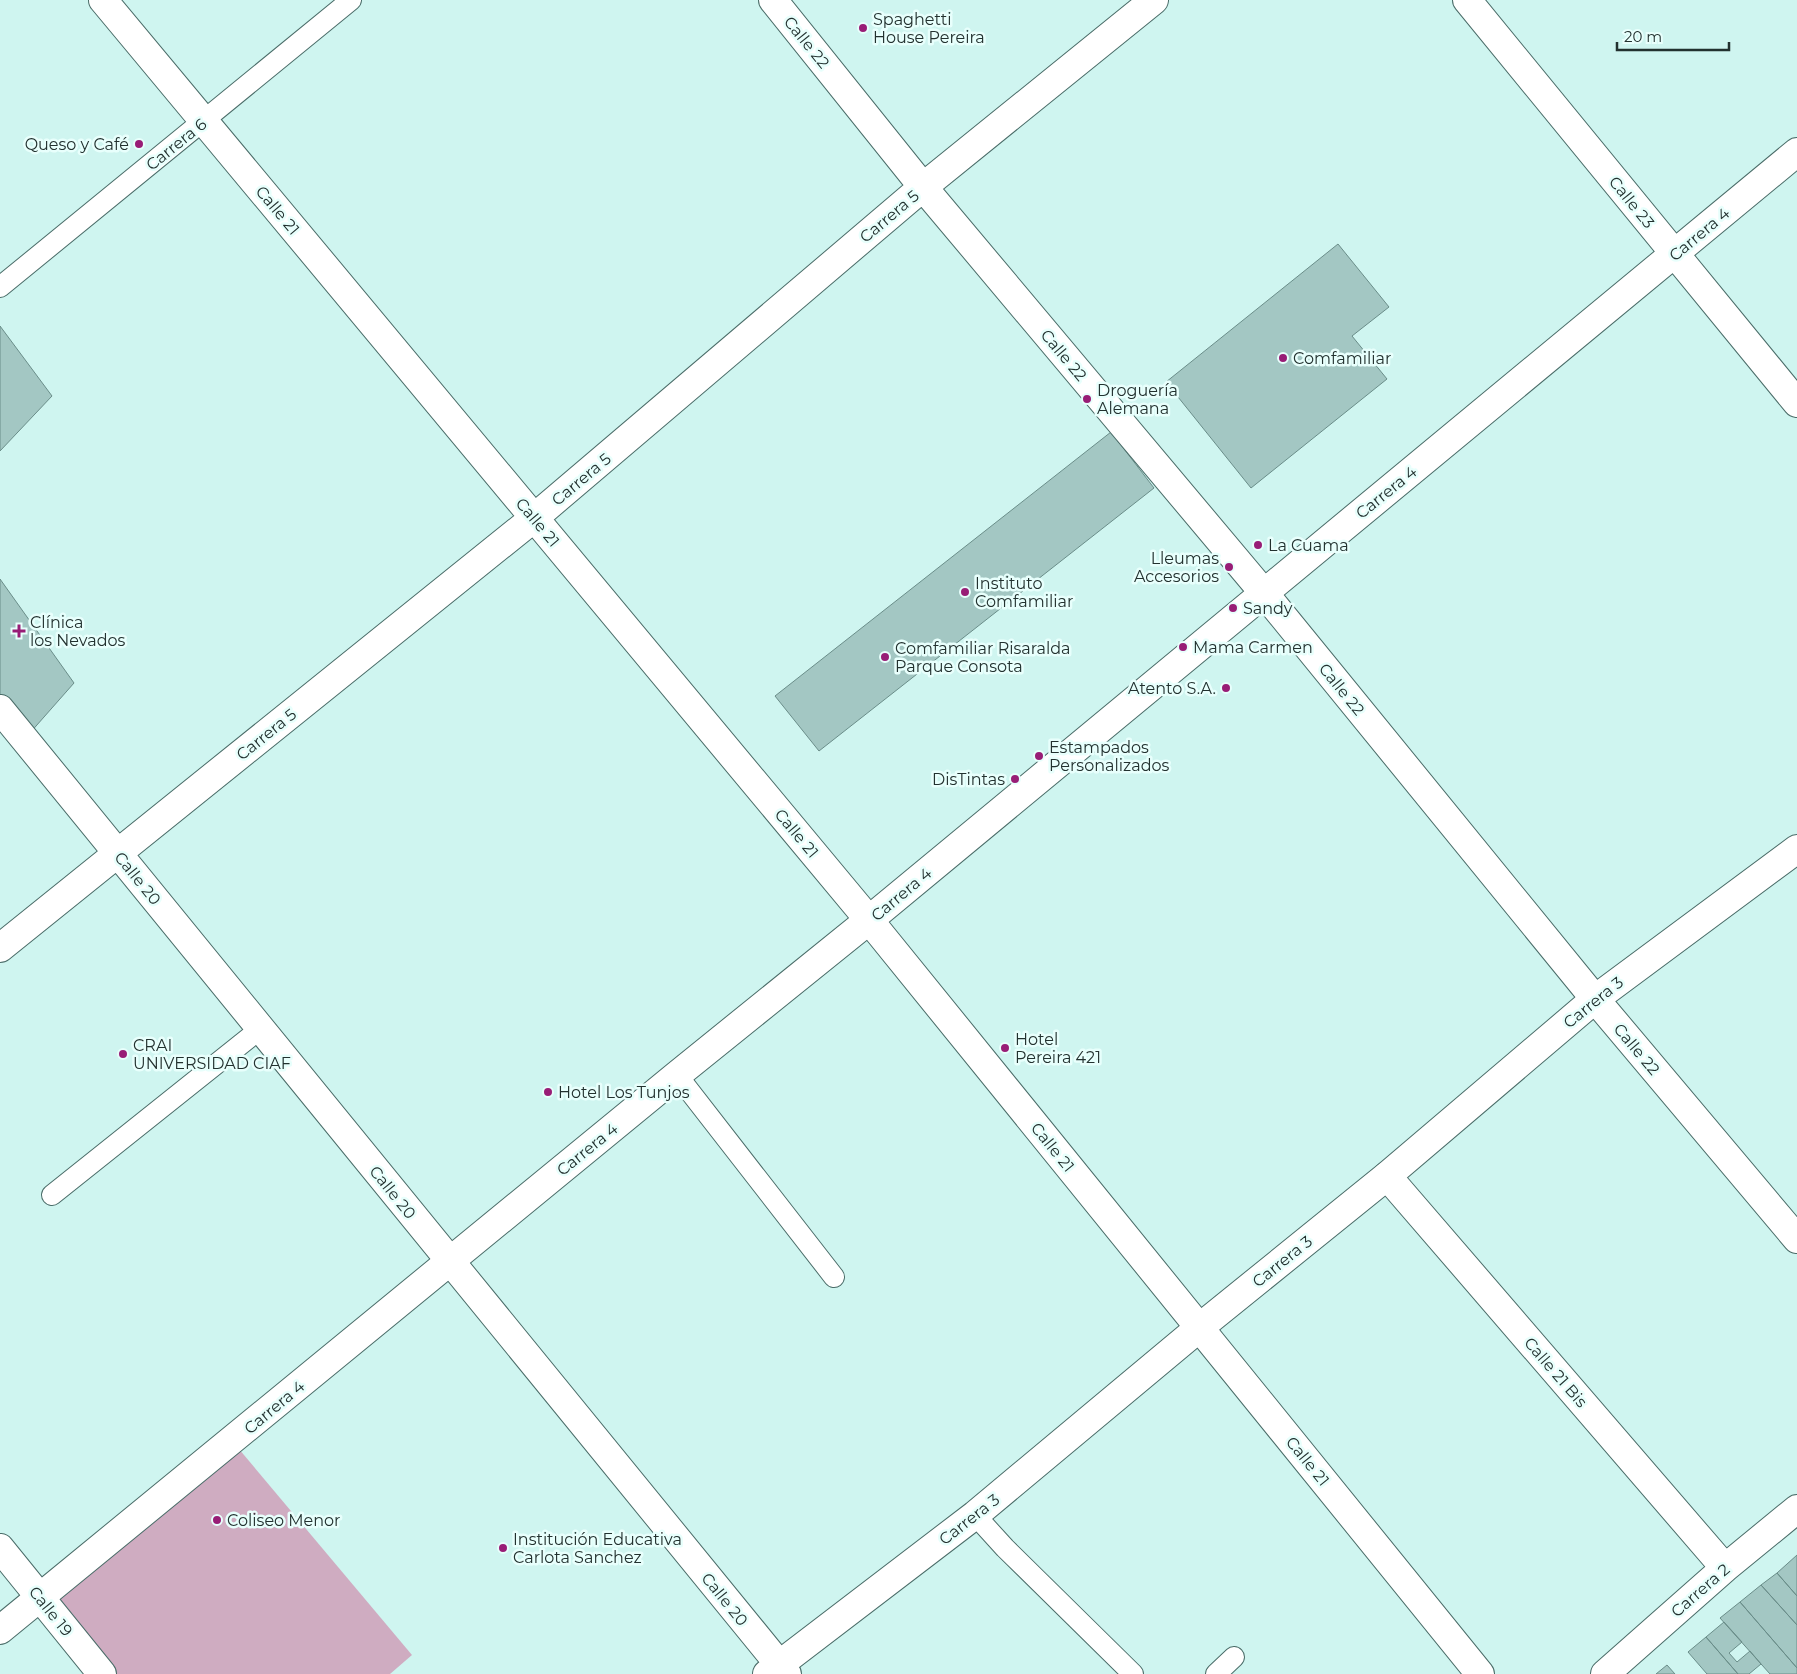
<svg xmlns="http://www.w3.org/2000/svg" width="1797" height="1674" font-family="Montserrat,sans-serif">
  <style>
    .green { fill: #cfacc1 }
    .building { fill: #a3c7c3; stroke: #6a8d89 }
    .lines { fill: none; stroke-linecap: round; stroke-linejoin: round }
    .service-casing { stroke: #4a6c68; stroke-width: 22 }
    .minor-casing { stroke: #4a6c68; stroke-width: 30 }
    .tertiary-casing { stroke: #4a6c68; stroke-width: 30 }
    .secondary-casing { stroke: #4a6c68; stroke-width: 30 }
    .service { stroke: #fff; stroke-width: 20 }
    .minor { stroke: #fff; stroke-width: 28 }
    .tertiary { stroke: #fff; stroke-width: 28 }
    .secondary { stroke: #fff; stroke-width: 28 }
    .poi-dot { fill: #981d76; stroke: #e8fffc; stroke-width: 2 }
    .labels { text-anchor: middle; stroke-width: 5; stroke-linejoin: round; paint-order: stroke }
    .poi-label { font-size: 16px; fill: #22312f; stroke: #e8fffc; text-anchor: start }
    .street-label { font-size: 16px; fill: #22312f; stroke: #e8fffc }
  </style>
  <rect width="100%" height="100%" fill="#cff5f0"/>
  <!-- green -->
  <path class="green" d="M233,1442L412,1655L390,1674H102L41,1598Z"/>
  <!-- building -->
  <path class="building" d="M1338,244L1389,307L1352,336L1387,379L1251,488L1166,382Z
    M0,326L52,396L0,451Z
    M1111,432L1154,488L819,751L775,696Z
    M0,579L74,683L29,734L0,699Z
    M1797,1555V1596L1777,1573Z
    M1777,1573L1797,1596V1625L1761,1585Z
    M1761,1585L1797,1625V1668L1740,1602Z
    M1740,1602L1797,1668V1674H1770L1720,1618Z
    M1724,1622L1742,1642L1729,1653L1737,1662L1750,1651L1761,1664L1749,1674H1738L1706,1637Z
    M1706,1637L1738,1674H1707L1688,1652Z
    M1667,1665L1675,1674H1656Z"/>
  <g class="lines">
    <defs>
      <path id="service" d="M0,287L351,0
        M677,1075L834,1277
        M52,1195L260,1029
        M975,1515L1005,1548L1133,1674
        M1216,1674L1234,1657"/>
      <path id="minor" d="M103,0L869,920L1480,1674
        M773,0L923,187L1264,593L1595,999L1797,1239
        M1467,0L1797,403
        M0,709L787,1674
        M0,948L534,518L923,187L1154,0
        M1387,1176L1725,1568
        M0,1548L102,1674
        M1605,1674L1725,1568L1797,1509"/>
      <path id="tertiary" d="M767,1674L975,1515L1199,1328L1387,1176L1595,999L1797,849"/>
      <path id="secondary" d="M0,1630L677,1075L869,920L1797,152"/>
    </defs>
    <!-- service casing -->
    <use href="#service" class="service-casing"/>
    <!-- minor casing -->
    <use href="#minor" class="minor-casing"/>
    <!-- tertiary casing -->
    <use href="#tertiary" class="tertiary-casing"/>
    <!-- secondary casing -->
    <use href="#secondary" class="secondary-casing"/>
    <!-- service -->
    <use href="#service" class="service"/>
    <!-- minor -->
    <use href="#minor" class="minor"/>
    <!-- tertiary -->
    <use href="#tertiary" class="tertiary"/>
    <!-- secondary -->
    <use href="#secondary" class="secondary"/>
  </g>
  <!-- markers -->
  <g class="poi-dot">
    <circle cx="863" cy="28" r="5"/>
    <circle cx="139" cy="144" r="5"/>
    <circle cx="1283" cy="358" r="5"/>
    <circle cx="1087" cy="399" r="5"/>
    <circle cx="1258" cy="545" r="5"/>
    <circle cx="1229" cy="567" r="5"/>
    <circle cx="965" cy="592" r="5"/>
    <circle cx="1233" cy="608" r="5"/>
    <path d="M16.5 623.5h5v5h5v5h-5v5h-5v-5h-5v-5h5z"/>
    <circle cx="1183" cy="647" r="5"/>
    <circle cx="885" cy="657" r="5"/>
    <circle cx="1226" cy="688" r="5"/>
    <circle cx="1039" cy="756" r="5"/>
    <circle cx="1015" cy="779" r="5"/>
    <circle cx="1005" cy="1048" r="5"/>
    <circle cx="123" cy="1054" r="5"/>
    <circle cx="548" cy="1092" r="5"/>
    <circle cx="217" cy="1520" r="5"/>
    <circle cx="503" cy="1548" r="5"/>
  </g>
  <g class="labels">
    <!-- poi labels -->
    <g class="poi-label">
      <text x="873" y="25">Spaghetti<tspan x="873" dy="18">House Pereira</tspan></text>
      <text x="129" y="150" text-anchor="end">Queso y Café</text>
      <text x="1293" y="364">Comfamiliar</text>
      <text x="1097" y="396">Droguería<tspan x="1097" dy="18">Alemana</tspan></text>
      <text x="1268" y="551">La Cuama</text>
      <text x="1219" y="564" text-anchor="end">Lleumas<tspan x="1219" dy="18">Accesorios</tspan></text>
      <text x="975" y="589">Instituto<tspan x="975" dy="18">Comfamiliar</tspan></text>
      <text x="1243" y="614">Sandy</text>
      <text x="30" y="628">Clínica<tspan x="30" dy="18">los Nevados</tspan></text>
      <text x="1193" y="653">Mama Carmen</text>
      <text x="895" y="654">Comfamiliar Risaralda<tspan x="895" dy="18">Parque Consota</tspan></text>
      <text x="1216" y="694" text-anchor="end">Atento S.A.</text>
      <text x="1049" y="753">Estampados<tspan x="1049" dy="18">Personalizados</tspan></text>
      <text x="1005" y="785" text-anchor="end">DisTintas</text>
      <text x="1015" y="1045">Hotel<tspan x="1015" dy="18">Pereira 421</tspan></text>
      <text x="133" y="1051">CRAI<tspan x="133" dy="18">UNIVERSIDAD CIAF</tspan></text>
      <text x="558" y="1098">Hotel Los Tunjos</text>
      <text x="227" y="1526">Coliseo Menor</text>
      <text x="513" y="1545">Institución Educativa<tspan x="513" dy="18">Carlota Sanchez</tspan></text>
    </g>
    <!-- street labels -->
    <g class="street-label">
      <text transform="translate(807 42) rotate(51)" y="6">Calle 22</text>
      <text transform="translate(176 144) rotate(-39)" y="6">Carrera 6</text>
      <text transform="translate(1632 202) rotate(51)" y="6">Calle 23</text>
      <text transform="translate(278 210) rotate(50)" y="6">Calle 21</text>
      <text transform="translate(889 216) rotate(-40)" y="6">Carrera 5</text>
      <text transform="translate(1699 234) rotate(-40)" y="6">Carrera 4</text>
      <text transform="translate(1064 355) rotate(50)" y="6">Calle 22</text>
      <text transform="translate(581 479) rotate(-40)" y="6">Carrera 5</text>
      <text transform="translate(1386 492) rotate(-39)" y="6">Carrera 4</text>
      <text transform="translate(538 522) rotate(50)" y="6">Calle 21</text>
      <text transform="translate(1342 689) rotate(51)" y="6">Calle 22</text>
      <text transform="translate(266 734) rotate(-39)" y="6">Carrera 5</text>
      <text transform="translate(797 833) rotate(50)" y="6">Calle 21</text>
      <text transform="translate(138 878) rotate(51)" y="6">Calle 20</text>
      <text transform="translate(901 894) rotate(-40)" y="6">Carrera 4</text>
      <text transform="translate(1593 1002) rotate(-39)" y="6">Carrera 3</text>
      <text transform="translate(1637 1049) rotate(50)" y="6">Calle 22</text>
      <text transform="translate(1053 1147) rotate(51)" y="6">Calle 21</text>
      <text transform="translate(587 1149) rotate(-39)" y="6">Carrera 4</text>
      <text transform="translate(393 1192) rotate(51)" y="6">Calle 20</text>
      <text transform="translate(1282 1261) rotate(-39)" y="6">Carrera 3</text>
      <text transform="translate(1556 1372) rotate(49)" y="6">Calle 21 Bis</text>
      <text transform="translate(274 1407) rotate(-40)" y="6">Carrera 4</text>
      <text transform="translate(1308 1461) rotate(51)" y="6">Calle 21</text>
      <text transform="translate(969 1519) rotate(-38)" y="6">Carrera 3</text>
      <text transform="translate(1700 1590) rotate(-41)" y="6">Carrera 2</text>
      <text transform="translate(725 1599) rotate(51)" y="6">Calle 20</text>
      <text transform="translate(51 1611) rotate(51)" y="6">Calle 19</text>
    </g>
  </g>
  <!-- scale -->
  <path d="M1617 42v8h112v-8" fill="none" stroke="#22312f" stroke-width="2.5"/>
  <text x="1624" y="42" font-size="15" fill="#22312f" stroke="#e8fffc" stroke-width="4" paint-order="stroke">20 m</text>
</svg>
